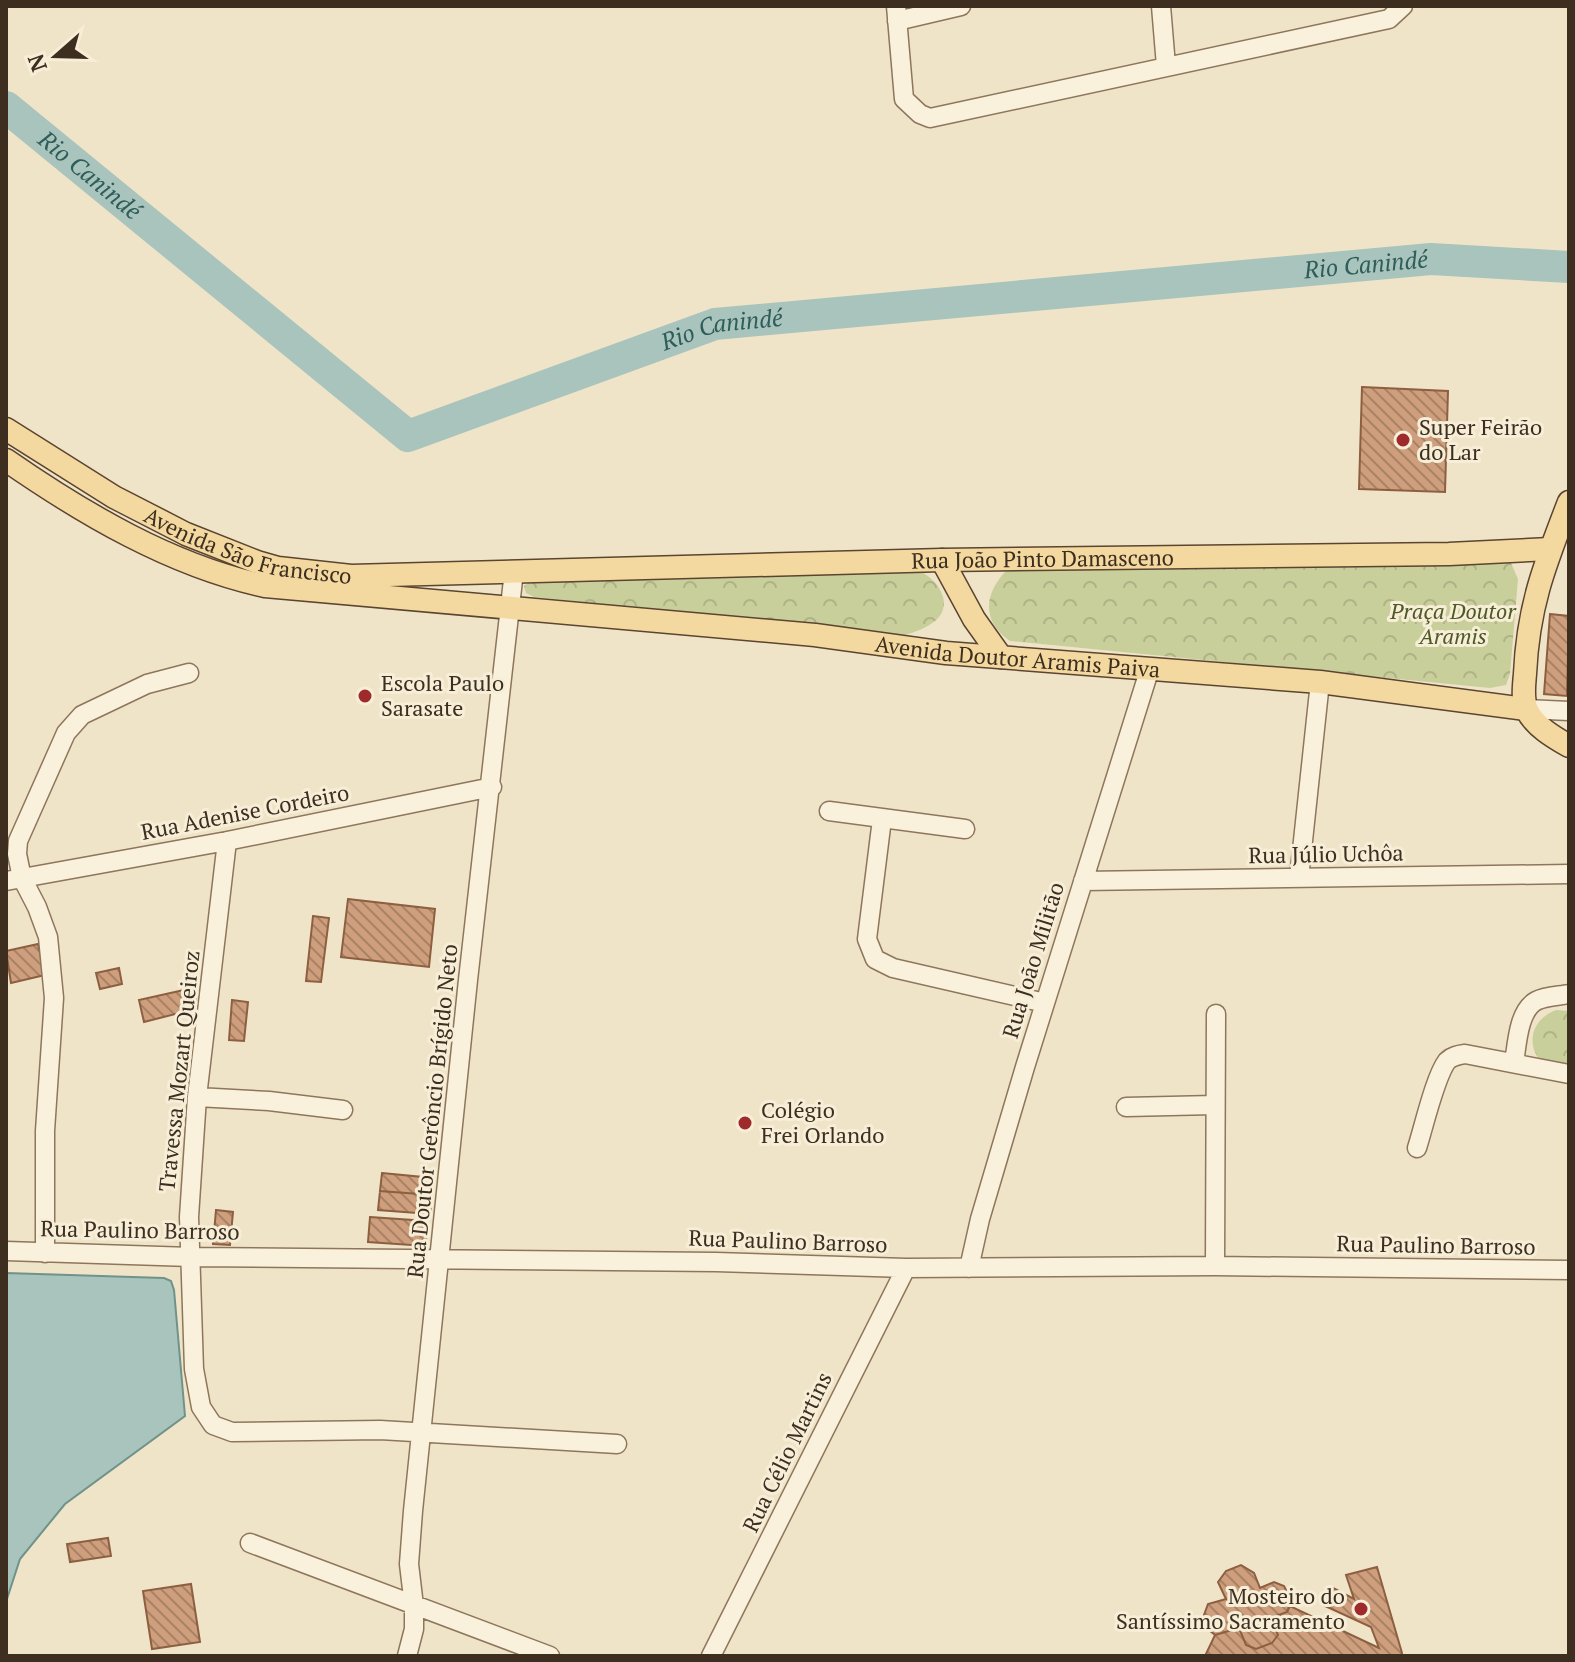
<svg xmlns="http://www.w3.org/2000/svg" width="1575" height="1662" font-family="'PT Serif',serif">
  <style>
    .park { fill: url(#park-crowns) }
    .water { fill: #a9c4bc; stroke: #6f938a; stroke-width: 2 }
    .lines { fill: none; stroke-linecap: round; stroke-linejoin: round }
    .river { stroke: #a9c4bc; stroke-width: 32 }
    .building { fill: url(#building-back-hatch); stroke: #8d5f41; stroke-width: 2 }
    .minor-casing { stroke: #8d765c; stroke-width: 21 }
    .major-casing { stroke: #5b4430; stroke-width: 25 }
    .minor { stroke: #faf1dc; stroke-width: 18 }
    .major { stroke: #f3d9a0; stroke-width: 22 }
    .poi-dot { fill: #9e2a2b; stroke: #f7eed8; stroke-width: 3 }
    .labels { text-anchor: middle; stroke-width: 6; stroke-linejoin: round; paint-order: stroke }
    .poi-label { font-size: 22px; fill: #3d2e20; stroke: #f7eed8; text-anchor: start }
    .street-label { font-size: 22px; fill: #3d2e20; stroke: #f7eed8 }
    .park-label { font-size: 22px; font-style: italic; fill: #4d5a26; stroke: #f7eed8 }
    .water-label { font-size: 24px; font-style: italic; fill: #2f5d5a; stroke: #f7eed8 }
  </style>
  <defs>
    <pattern id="park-crowns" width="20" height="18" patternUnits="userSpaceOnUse" patternTransform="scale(2)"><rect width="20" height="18" fill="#c9cf9b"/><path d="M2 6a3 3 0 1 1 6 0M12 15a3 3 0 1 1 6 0" fill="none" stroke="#aeb285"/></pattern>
    <pattern id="building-back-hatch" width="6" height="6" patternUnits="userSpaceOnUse" patternTransform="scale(2)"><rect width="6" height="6" fill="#cf9f7d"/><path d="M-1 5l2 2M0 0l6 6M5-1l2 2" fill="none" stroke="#a98266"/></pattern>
  </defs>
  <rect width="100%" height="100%" fill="#f0e4c8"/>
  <!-- park -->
  <path class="park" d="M1501,561L1511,563L1518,579L1510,674L1506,685L1490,688L1010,641C981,621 984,593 1007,570Z
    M917,570C936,577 956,603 935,621C926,628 916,632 905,635L534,597L526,593L524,586L533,580Z
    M1556,1010L1569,1011V1070L1544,1065C1525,1046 1530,1020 1556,1010Z"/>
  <!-- water -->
  <path class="water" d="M6,1273L164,1278L171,1281L174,1290L185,1416L65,1504L20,1559L6,1602Z"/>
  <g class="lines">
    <!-- river -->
    <path class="river" id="s1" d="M6,107L408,436L715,324L1431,259L1569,267"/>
  </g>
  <!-- building -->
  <path class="building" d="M1362,387L1448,391L1445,492L1359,489Z
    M1550,614L1569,616L1567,696L1544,694Z
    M348,899L435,909L429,967L341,957Z
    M313,916L329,918L321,982L306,981Z
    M38,944L45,975L11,983L6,951Z
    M119,968L122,984L100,989L96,973Z
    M197,987L195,1009L144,1022L139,1000Z
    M232,1000L248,1002L244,1041L229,1040Z
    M382,1173L433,1178L432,1195L380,1191Z
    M380,1191L432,1195L430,1214L378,1210Z
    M216,1210L233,1212L230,1245L213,1244Z
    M370,1217L427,1221L426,1246L368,1242Z
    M108,1538L111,1556L70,1562L67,1544Z
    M1241,1565L1254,1573L1260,1588L1274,1582L1284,1586L1291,1600L1287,1612L1270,1618L1278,1635L1272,1643L1256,1649L1246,1645L1239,1628L1215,1635L1210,1631L1204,1615L1208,1604L1226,1599L1218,1582L1226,1571Z
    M1377,1567L1402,1653L1401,1656H1205L1215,1635L1239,1628L1246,1645L1256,1649L1272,1643L1278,1635L1270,1618L1287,1612L1290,1606L1379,1648L1371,1627L1325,1606L1333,1588L1354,1599L1346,1575Z
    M191,1584L200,1642L152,1649L143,1591Z"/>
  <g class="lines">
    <defs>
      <path id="minor" d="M896,6L904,99L920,114L930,118L1389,19L1403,6
        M1161,6L1166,66
        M897,21L961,6
        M1526,709L1569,711
        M829,811L965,829
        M882,819L867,939L875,959L893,968L1045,1003
        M227,841L197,1097L189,1217L194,1369L201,1407L213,1425L232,1432L380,1430L617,1444
        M1299,878L1320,682
        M6,881L227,841L492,787
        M1083,881L1569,874
        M1514,1063C1517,1045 1518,1011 1536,1001C1545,996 1559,996 1569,994
        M197,1097L269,1101L343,1110
        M1126,1107L1214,1105
        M1417,1148C1424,1126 1435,1077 1447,1061C1452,1056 1458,1055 1465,1054L1569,1074
        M6,1251L191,1257L716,1262L906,1268L1215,1266L1569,1270
        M45,1253V1131L54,998L48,937L37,907L22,878L17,854L18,841L66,733L82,715L147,684L189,673
        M1215,1266L1216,1014
        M969,1268L980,1219L1025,1067L1150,668
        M250,1543L550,1656
        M407,1656L414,1629V1606L409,1564L413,1511L468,980L514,571
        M711,1656L906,1268"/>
      <g id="major">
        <path id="s2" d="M6,429L114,497L186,534L257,562L278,568L351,576L942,560L1449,554L1550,549"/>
        <path id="s3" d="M6,460C84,514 172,566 265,586L815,635L946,653L1320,682L1526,709"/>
        <path d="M1569,502C1545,564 1528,606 1525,674C1524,686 1522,699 1527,710C1534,726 1555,738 1569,746"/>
        <path d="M942,560L974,619L1001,657"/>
      </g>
    </defs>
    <!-- minor casing -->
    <use href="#minor" class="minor-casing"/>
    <!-- major casing -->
    <use href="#major" class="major-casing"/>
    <!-- minor -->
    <use href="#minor" class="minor"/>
    <!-- major -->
    <use href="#major" class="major"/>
  </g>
  <!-- markers -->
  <g class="poi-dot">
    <circle cx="1403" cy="440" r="8"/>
    <circle cx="365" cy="696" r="8"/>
    <circle cx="745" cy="1123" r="8"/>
    <circle cx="1361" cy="1609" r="8"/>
  </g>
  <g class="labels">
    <!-- poi labels -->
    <g class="poi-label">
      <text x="1419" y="435">Super Feirão<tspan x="1419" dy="25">do Lar</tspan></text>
      <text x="381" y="691">Escola Paulo<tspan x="381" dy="25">Sarasate</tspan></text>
      <text x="761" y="1118">Colégio<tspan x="761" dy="25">Frei Orlando</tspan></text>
      <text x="1345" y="1604" text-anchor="end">Mosteiro do<tspan x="1345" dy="25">Santíssimo Sacramento</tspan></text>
    </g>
    <!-- street labels -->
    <g class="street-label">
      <text dy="8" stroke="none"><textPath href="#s2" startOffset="272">Avenida São Francisco</textPath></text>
      <text dy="8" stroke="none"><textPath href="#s2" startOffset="1072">Rua João Pinto Damasceno</textPath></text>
      <text dy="8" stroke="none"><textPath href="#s3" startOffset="1046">Avenida Doutor Aramis Paiva</textPath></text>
      <text transform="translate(245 812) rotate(-11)" y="8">Rua Adenise Cordeiro</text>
      <text transform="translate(1326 854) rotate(-1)" y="8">Rua Júlio Uchôa</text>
      <text transform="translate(1033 960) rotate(-73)" y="8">Rua João Militão</text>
      <text transform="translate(179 1071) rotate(-84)" y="8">Travessa Mozart Queiroz</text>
      <text transform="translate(432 1111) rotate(-84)" y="8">Rua Doutor Gerôncio Brígido Neto</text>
      <text transform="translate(140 1230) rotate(1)" y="8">Rua Paulino Barroso</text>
      <text transform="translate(788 1241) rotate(2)" y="8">Rua Paulino Barroso</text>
      <text transform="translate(1436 1245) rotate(1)" y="8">Rua Paulino Barroso</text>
      <text transform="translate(787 1452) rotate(-64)" y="8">Rua Célio Martins</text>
    </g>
    <!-- park labels -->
    <g class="park-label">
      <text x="1453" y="619">Praça Doutor<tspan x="1453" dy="25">Aramis</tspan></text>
    </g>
    <!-- water labels -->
    <g class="water-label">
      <text dy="8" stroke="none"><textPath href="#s1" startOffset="108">Rio Canindé</textPath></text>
      <text dy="8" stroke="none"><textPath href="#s1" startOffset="1500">Rio Canindé</textPath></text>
      <text dy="8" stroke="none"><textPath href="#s1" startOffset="852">Rio Canindé</textPath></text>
    </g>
  </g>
  <!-- border -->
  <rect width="1575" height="1662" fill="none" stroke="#3d2e20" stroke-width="16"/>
  <!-- north arrow -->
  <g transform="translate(56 56) rotate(250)" stroke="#f7eed8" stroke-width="6" paint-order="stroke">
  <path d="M0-6L14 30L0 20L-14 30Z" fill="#3d2e20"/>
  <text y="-12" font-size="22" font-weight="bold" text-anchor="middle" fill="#3d2e20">N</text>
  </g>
</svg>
